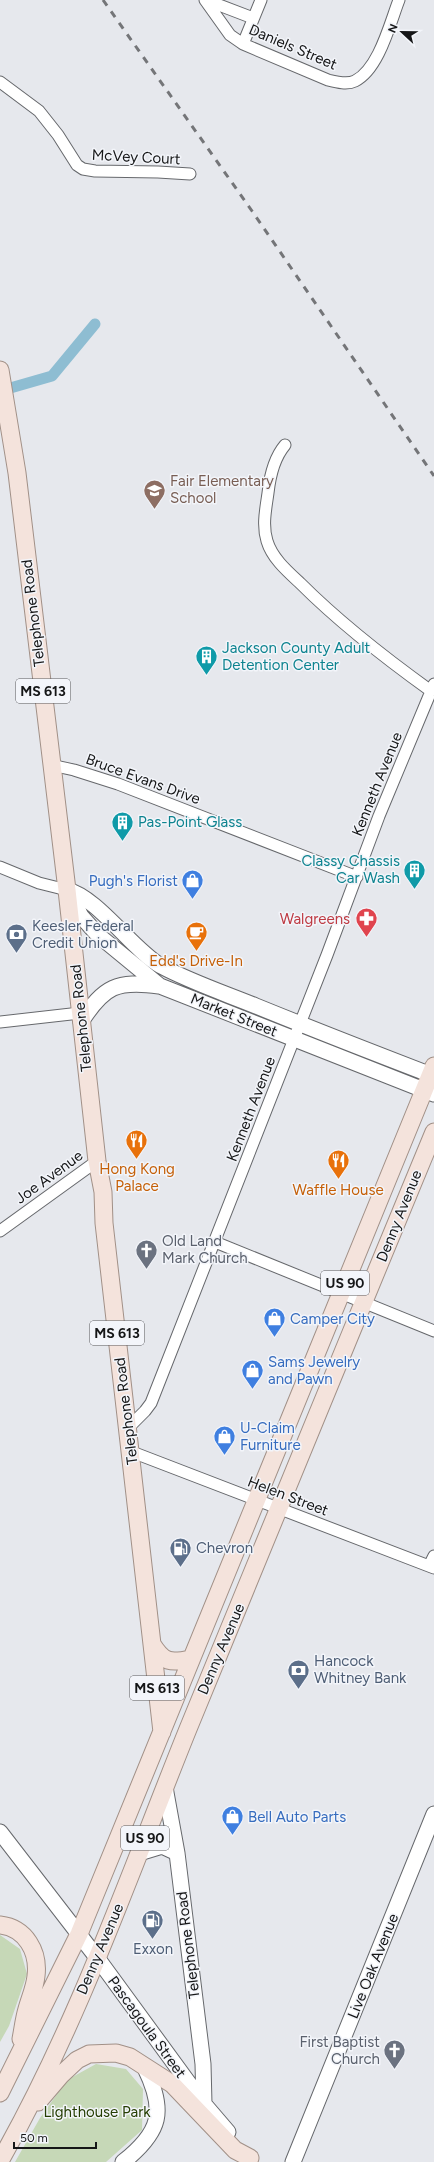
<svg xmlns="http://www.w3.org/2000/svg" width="434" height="2162" font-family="Figtree,sans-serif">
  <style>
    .green { fill: #c6d8b7 }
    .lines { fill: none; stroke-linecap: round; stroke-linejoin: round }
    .canal { stroke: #8ebdd2; stroke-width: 11 }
    .street-casing { stroke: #66686c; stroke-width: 13 }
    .secondary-casing { stroke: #66686c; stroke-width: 17 }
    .primary-casing { stroke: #a19087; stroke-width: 19 }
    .street { stroke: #fff; stroke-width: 11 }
    .secondary { stroke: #fff; stroke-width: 15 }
    .primary { stroke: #f4e3dc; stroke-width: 17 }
    .rail { stroke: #747578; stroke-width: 3; stroke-dasharray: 7 7; stroke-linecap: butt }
    .labels { text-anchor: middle; stroke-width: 3; stroke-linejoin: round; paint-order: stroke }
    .shield { fill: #f3f5fa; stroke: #58595b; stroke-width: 1 }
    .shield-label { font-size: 14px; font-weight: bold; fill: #151617 }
    .street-label { font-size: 15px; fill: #151617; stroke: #f3f5fa }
    .education-label { font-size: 15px; fill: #785e54; stroke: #f3f5fa; text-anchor: start }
    .culture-label { font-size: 15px; fill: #0d838f; stroke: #f3f5fa; text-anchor: start }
    .shop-label { font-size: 15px; fill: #366cbe; stroke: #f3f5fa; text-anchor: start }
    .health-label { font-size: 15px; fill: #be3a42; stroke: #f3f5fa; text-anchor: end }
    .service-label { font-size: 15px; fill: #4e5e75; stroke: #f3f5fa; text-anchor: start }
    .food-label { font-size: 15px; fill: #c56008; stroke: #f3f5fa }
    .worship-label { font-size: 15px; fill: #5b616d; stroke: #f3f5fa; text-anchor: start }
    .park-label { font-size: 15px; fill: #263f03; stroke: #f3f5fa }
  </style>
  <rect width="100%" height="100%" fill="#e6e8ed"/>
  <!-- green -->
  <path class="green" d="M0,1935L20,1949L27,1974L9,2026L0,2042Z
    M96,2064L126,2069L143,2089L142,2130L106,2162H15L40,2118L67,2080Z"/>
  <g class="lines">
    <!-- canal -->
    <path class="canal" d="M0,391L52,376L95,324"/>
    <defs>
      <path id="street" d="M205,0L230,35L243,44L328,80C336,82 347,85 355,81C379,69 390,23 399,0
        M206,0L253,18
        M243,44L261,0
        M0,82L39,111L58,135L77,165L83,169L95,171L158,172L190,174
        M285,445C274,458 270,475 268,493C266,508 262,525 267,541C272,558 287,571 300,583C340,623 385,658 431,691
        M51,765L74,770L118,784L357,877
        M0,867L39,883L67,890
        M0,1022L80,1013
        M0,1231L97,1161
        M215,1242L434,1331
        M129,1427L145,1411L151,1403L327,955L379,816L434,684
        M132,1452L434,1568
        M429,1566L434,1556"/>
      <path id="secondary" d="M67,890C97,897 132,949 161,966C191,982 224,993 256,1006C315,1030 374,1053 434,1076
        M69,893L81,916L98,935L160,986L434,1094
        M81,1022C104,986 117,980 159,986
        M165,1787L177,1853L203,2064L204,2104
        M0,1832L98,1959L204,2104L228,2132
        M139,1853L162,1846L177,1853
        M123,2162C161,2132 166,2111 145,2068
        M293,2162L434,1814"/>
      <path id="primary" d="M0,370L17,473L67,890L97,1161L103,1192L104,1223L162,1732
        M152,1644C164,1663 170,1663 191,1659
        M0,1925C26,1928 39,1952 36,1976C35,1987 30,1998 27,2009C24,2019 23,2029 21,2039
        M0,2093L79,1934L434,1066
        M38,2102L61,2075L77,2060L89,2054L116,2053L130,2057L172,2084L235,2150L250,2158
        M0,2161C78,2024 129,1875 188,1729C269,1529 352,1331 434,1132"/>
    </defs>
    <!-- street casing -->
    <use href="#street" class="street-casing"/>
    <!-- secondary casing -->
    <use href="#secondary" class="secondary-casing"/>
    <!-- primary casing -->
    <use href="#primary" class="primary-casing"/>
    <!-- street -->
    <use href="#street" class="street"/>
    <!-- secondary -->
    <use href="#secondary" class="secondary"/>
    <!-- primary -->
    <use href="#primary" class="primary"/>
    <!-- rail -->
    <path class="rail" d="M103,0L252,211L434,476"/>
  </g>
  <!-- icons -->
  <defs>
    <symbol id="school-pin" viewBox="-11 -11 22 30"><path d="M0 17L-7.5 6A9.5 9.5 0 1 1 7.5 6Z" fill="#8d6e63" stroke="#f3f5fa"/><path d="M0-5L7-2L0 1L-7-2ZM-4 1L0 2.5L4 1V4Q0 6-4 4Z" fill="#fff"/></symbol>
    <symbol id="building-pin" viewBox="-11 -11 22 30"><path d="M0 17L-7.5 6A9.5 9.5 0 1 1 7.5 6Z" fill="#0f9aa8" stroke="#f3f5fa"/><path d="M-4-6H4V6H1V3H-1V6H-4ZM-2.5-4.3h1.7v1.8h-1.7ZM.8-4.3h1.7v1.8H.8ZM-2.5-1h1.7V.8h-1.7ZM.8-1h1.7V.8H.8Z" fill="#fff"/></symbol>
    <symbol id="shop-pin" viewBox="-11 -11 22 30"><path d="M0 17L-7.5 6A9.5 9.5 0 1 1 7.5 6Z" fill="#3f7fe0" stroke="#f3f5fa"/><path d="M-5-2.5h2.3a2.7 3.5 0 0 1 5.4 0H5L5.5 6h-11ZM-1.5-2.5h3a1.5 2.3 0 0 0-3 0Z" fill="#fff"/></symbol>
    <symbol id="pharmacy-pin" viewBox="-11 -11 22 30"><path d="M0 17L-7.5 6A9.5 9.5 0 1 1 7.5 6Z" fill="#e0444e" stroke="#f3f5fa"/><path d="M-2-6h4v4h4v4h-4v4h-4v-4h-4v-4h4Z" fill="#fff"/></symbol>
    <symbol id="cafe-pin" viewBox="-11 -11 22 30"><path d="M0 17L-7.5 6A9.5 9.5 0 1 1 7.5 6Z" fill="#e8710a" stroke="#f3f5fa"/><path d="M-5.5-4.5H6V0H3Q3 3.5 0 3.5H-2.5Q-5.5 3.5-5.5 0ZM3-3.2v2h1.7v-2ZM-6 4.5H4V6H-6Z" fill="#fff"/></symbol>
    <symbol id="bank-pin" viewBox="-11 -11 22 30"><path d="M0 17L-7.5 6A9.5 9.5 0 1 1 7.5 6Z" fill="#5c6f8a" stroke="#f3f5fa"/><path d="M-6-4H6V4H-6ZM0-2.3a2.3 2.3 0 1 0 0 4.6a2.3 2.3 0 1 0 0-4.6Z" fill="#fff"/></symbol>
    <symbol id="restaurant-pin" viewBox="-11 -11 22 30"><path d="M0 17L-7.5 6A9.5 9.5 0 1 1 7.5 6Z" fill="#e8710a" stroke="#f3f5fa"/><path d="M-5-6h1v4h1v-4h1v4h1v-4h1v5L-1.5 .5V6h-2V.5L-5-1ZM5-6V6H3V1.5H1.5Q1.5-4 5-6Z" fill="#fff"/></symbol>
    <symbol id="church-pin" viewBox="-11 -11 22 30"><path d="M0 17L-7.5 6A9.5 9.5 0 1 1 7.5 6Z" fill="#6b7280" stroke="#f3f5fa"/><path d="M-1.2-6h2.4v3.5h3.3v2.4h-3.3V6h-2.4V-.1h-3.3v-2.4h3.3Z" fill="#fff"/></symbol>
    <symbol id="fuel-pin" viewBox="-11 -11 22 30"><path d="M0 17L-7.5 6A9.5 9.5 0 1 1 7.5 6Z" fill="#5c6f8a" stroke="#f3f5fa"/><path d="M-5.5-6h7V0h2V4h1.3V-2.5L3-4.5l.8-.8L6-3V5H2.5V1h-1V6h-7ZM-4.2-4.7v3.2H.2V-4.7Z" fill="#fff"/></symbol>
  </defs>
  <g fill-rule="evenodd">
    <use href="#school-pin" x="142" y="478" width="25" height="34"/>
    <use href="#building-pin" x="194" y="644" width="25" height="34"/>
    <use href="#building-pin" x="110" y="810" width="25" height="34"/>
    <use href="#building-pin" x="402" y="858" width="25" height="34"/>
    <use href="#shop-pin" x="180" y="868" width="25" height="34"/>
    <use href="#pharmacy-pin" x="354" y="906" width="25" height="34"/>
    <use href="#cafe-pin" x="184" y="920" width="25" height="34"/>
    <use href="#bank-pin" x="4" y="922" width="25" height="34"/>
    <use href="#restaurant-pin" x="124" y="1128" width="25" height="34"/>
    <use href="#restaurant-pin" x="326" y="1148" width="25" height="34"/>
    <use href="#church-pin" x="134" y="1238" width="25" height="34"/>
    <use href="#shop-pin" x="262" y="1306" width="25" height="34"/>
    <use href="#shop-pin" x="240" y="1358" width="25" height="34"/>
    <use href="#shop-pin" x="212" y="1424" width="25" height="34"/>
    <use href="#fuel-pin" x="168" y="1536" width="25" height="34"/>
    <use href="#bank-pin" x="286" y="1658" width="25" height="34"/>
    <use href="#shop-pin" x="220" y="1804" width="25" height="34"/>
    <use href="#fuel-pin" x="140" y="1908" width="25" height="34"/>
    <use href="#church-pin" x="382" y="2038" width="25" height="34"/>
  </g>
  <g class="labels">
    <!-- shield labels -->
    <g class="shield">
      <rect x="16" y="679" width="54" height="24" rx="3"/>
      <rect x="321" y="1271" width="48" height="24" rx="3"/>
      <rect x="90" y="1321" width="54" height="24" rx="3"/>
      <rect x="130" y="1676" width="54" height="24" rx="3"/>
      <rect x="121" y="1826" width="48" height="24" rx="3"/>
    </g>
    <g class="shield-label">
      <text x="43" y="696">MS 613</text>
      <text x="345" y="1288">US 90</text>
      <text x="117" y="1338">MS 613</text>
      <text x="157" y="1693">MS 613</text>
      <text x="145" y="1843">US 90</text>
    </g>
    <!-- street labels -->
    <g class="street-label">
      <text transform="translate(293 47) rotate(23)" y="5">Daniels Street</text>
      <text transform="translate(136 157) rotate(3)" y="5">McVey Court</text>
      <text transform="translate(33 613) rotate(-97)" y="5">Telephone Road</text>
      <text transform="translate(143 779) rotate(20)" y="5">Bruce Evans Drive</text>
      <text transform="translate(377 784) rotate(-68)" y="5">Kenneth Avenue</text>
      <text transform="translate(234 1015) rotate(22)" y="5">Market Street</text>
      <text transform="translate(81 1018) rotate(-96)" y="5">Telephone Road</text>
      <text transform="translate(251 1109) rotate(-69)" y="5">Kenneth Avenue</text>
      <text transform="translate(49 1177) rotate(-36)" y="5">Joe Avenue</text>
      <text transform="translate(399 1216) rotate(-68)" y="5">Denny Avenue</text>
      <text transform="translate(126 1411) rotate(-97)" y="5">Telephone Road</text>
      <text transform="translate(288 1496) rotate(21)" y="5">Helen Street</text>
      <text transform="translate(221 1649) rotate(-67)" y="5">Denny Avenue</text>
      <text transform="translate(188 1945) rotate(-97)" y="5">Telephone Road</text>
      <text transform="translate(100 1949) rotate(-67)" y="5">Denny Avenue</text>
      <text transform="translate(373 1966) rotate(-68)" y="5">Live Oak Avenue</text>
      <text transform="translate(147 2027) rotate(54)" y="5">Pascagoula Street</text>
    </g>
    <!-- education labels -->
    <g class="education-label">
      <text x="170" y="486">Fair Elementary<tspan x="170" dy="17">School</tspan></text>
    </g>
    <!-- culture labels -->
    <g class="culture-label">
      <text x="222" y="653">Jackson County Adult<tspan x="222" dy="17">Detention Center</tspan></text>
      <text x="138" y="827">Pas-Point Glass</text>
      <text x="400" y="866" text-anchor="end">Classy Chassis<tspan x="400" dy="17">Car Wash</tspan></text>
    </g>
    <!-- shop labels -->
    <g class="shop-label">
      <text x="178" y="886" text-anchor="end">Pugh's Florist</text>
      <text x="290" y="1324">Camper City</text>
      <text x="268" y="1367">Sams Jewelry<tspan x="268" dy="17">and Pawn</tspan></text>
      <text x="240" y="1433">U-Claim<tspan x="240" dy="17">Furniture</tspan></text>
      <text x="248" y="1822">Bell Auto Parts</text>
    </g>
    <!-- health labels -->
    <g class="health-label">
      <text x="350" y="924">Walgreens</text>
    </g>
    <!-- service labels -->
    <g class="service-label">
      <text x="32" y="931">Keesler Federal<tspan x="32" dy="17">Credit Union</tspan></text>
      <text x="196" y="1553">Chevron</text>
      <text x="314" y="1666">Hancock<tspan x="314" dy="17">Whitney Bank</tspan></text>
      <text x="153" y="1954" text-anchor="middle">Exxon</text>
    </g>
    <!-- food labels -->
    <g class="food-label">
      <text x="196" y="966">Edd's Drive-In</text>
      <text x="137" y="1174">Hong Kong<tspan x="137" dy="17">Palace</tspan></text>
      <text x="338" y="1195">Waffle House</text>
    </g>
    <!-- worship labels -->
    <g class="worship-label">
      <text x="162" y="1246">Old Land<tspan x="162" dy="17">Mark Church</tspan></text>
      <text x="380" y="2047" text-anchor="end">First Baptist<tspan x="380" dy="17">Church</tspan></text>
    </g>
    <!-- park labels -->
    <g class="park-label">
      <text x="97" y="2117">Lighthouse Park</text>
    </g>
  </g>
  <!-- north arrow -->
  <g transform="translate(402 32) rotate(292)" stroke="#f3f5fa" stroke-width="3" paint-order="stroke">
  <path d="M0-3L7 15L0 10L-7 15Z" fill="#151617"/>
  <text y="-6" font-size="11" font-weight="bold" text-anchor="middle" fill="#151617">N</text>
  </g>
  <!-- scale -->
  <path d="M14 2142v6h82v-6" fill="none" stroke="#151617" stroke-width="2"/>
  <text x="20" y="2142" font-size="12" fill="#151617" stroke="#f3f5fa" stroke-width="3" paint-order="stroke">50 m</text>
</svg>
